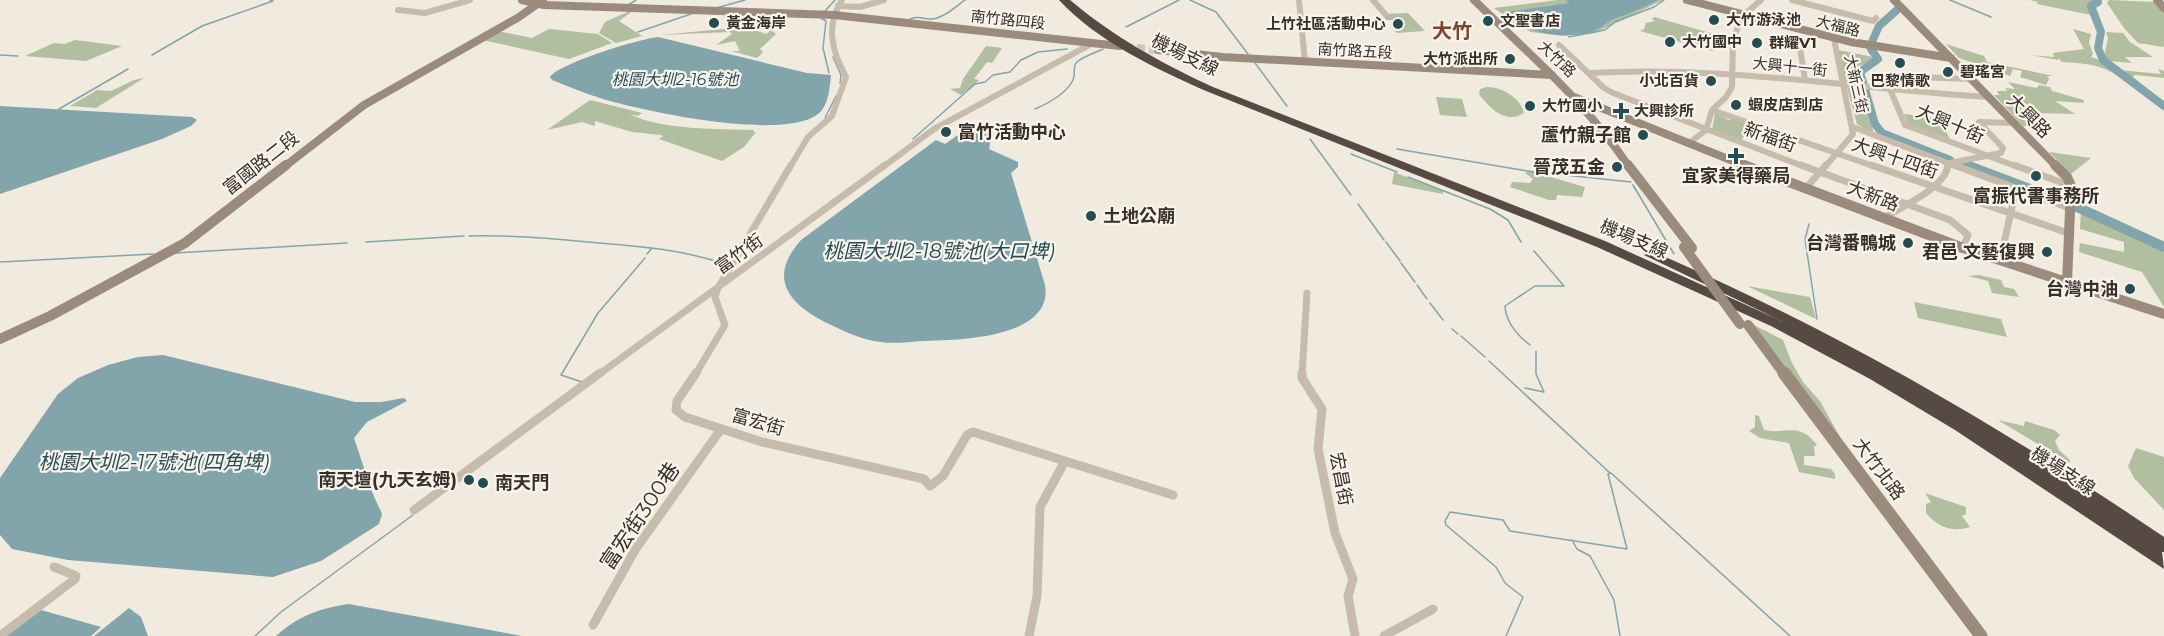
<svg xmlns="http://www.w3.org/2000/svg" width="2164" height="636" font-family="Montserrat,'Noto Sans TC',sans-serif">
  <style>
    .green { fill: #b1bea0 }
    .water { fill: #81a5aa }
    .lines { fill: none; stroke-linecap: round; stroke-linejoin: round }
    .stream { stroke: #81a5aa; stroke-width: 1.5 }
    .river-far1 { stroke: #81a5aa; stroke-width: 8 }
    .river { stroke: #81a5aa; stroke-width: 10 }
    .secondary-tunnel { stroke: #cbc5bb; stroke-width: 8; stroke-dasharray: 8 4; stroke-linecap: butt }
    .street-far2 { stroke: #c7bbac; stroke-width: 6 }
    .street-far1 { stroke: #c7bbac; stroke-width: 7 }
    .street { stroke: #c7bbac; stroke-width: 9 }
    .secondary-far2 { stroke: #9b8b7d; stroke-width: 8 }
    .secondary-far1 { stroke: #9b8b7d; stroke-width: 10 }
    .secondary { stroke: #9b8b7d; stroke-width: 13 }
    .highway { fill: #564a42; fill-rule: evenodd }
    .secondary-bridge { stroke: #9b8b7d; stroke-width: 10 }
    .poi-dot { fill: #244c53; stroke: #f8f3eb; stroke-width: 2 }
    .labels { text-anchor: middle; stroke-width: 4.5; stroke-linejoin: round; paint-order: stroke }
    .far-street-label { font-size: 15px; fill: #362f2a; stroke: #f8f3eb }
    .far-poi-label { font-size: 15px; font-weight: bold; fill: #362f2a; stroke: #f8f3eb; text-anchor: start }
    .far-water-label { font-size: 16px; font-style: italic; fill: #244c53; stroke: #f8f3eb }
    .street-label { font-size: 18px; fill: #362f2a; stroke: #f8f3eb }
    .poi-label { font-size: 18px; font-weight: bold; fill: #362f2a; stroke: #f8f3eb; text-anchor: end }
    .far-district-label { font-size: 20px; font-weight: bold; fill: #7d462b; stroke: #f8f3eb }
    .water-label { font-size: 20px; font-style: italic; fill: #244c53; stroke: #f8f3eb }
    .near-street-label { font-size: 21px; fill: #362f2a; stroke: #f8f3eb }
  </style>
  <rect width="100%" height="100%" fill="#f0eadf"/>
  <!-- green -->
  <path class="green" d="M1558,0H1663L1595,33L1563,36L1531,32L1511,21L1494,8Z
    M2030,0H2094V1L2088,6L2091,15L2037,4L2038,2Z
    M2109,0L2155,2L2164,12V47L2138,43L2124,28L2107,3Z
    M632,10H634L619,21L642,36L616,43L599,33L605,22Z
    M1408,13L1425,31L1397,33L1392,27L1403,26L1398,20H1386L1382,14Z
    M1654,17L1724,37L1722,39L1723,45L1713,51L1640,31L1644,29L1646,23L1655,21L1652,19Z
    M756,26L752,29L766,34L771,30L776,34L760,49L763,52L757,58L731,51H740L735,41L716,45L732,34L730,32L660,35Z
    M549,29L598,34L612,43L569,59L482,40L498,31L532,38Z
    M2073,29L2091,34L2089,42L2093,54L2091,57L2100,60L2103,65L2130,82H2125C2107,65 2086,63 2062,62L2058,58V60L2030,55L2054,57L2053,53L2084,49Z
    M2106,32L2123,33L2130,42L2153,57H2125L2132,63L2108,61L2104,56L2108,38Z
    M75,40L122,46L86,61L25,56L54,43L65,44Z
    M1946,44L1984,56L1987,62L2054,76H2047L2049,79L2046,85L2020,77L2022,71L2013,69L2010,76L1959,58Z
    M986,46L1002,48L992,63L987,62L974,79L979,80L977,82L961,95L950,89L960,88L963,79Z
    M1838,50L1873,57V61L1856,67L1861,86L1845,83Z
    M2112,62L2119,70L2161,74L2158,69L2164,71V78L2135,75L2133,77L2164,102L2117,70L2110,64Z
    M144,78L96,108L70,106L97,90L111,91L134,80Z
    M2008,82L2037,88L2039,85L2050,87L2052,91L2084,100V103L2055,101L2075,114L2039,113L2024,118L2029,126H2023L1994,95H1999L1997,91H2007L2005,88L2015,89Z
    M1487,87C1502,87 1521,98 1524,113C1506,125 1489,108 1479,94L1480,89Z
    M1850,87L1862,89L1874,134L1857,124L1847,88Z
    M1436,97L1462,99L1467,117L1440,115Z
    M590,100L642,113L638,116L630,114C658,130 721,129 754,130L753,132H756L744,147L722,161L659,139L663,136L661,135L632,132L595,121V126L582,122L547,130Z
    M1715,113L1729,120L1731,119L1745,123L1744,137L1740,141L1712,130Z
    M1904,114L1938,118L1950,139L1909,126Z
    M2049,152L2091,158L2071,174Z
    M1530,171L1585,187L1582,197L1557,195L1556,200H1549L1510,187L1512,182L1530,183L1533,179L1525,173Z
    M1394,172L1443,191V194L1392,184Z
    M2081,211L2164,249V307L2142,272L2079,252L2080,243L2124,252V242L2080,229Z
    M1979,275L2001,280L2004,287L2014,289L2019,297L1992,293L1988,281L1968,276Z
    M1747,286L1810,297L1816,319Z
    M1914,302L2001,319L2007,337L1918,318Z
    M1754,325L1783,340L1792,363L1803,382L1820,401L1845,446L1783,367Z
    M1755,415L1759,416L1764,430C1788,435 1798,421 1817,445L1814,447L1815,456H1804V465L1831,469L1835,474V479L1799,472L1789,443L1760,438L1749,431L1755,427Z
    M1998,420L2024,426L2025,421L2054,430L2060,435L2055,441L2059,450L2070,460L2069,463Z
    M2136,448L2164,457V510L2134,478L2128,466Z
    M1925,493L1966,507V514L1962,516L1970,527C1951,533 1937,526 1926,513V504L1931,502Z"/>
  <!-- water -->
  <path class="water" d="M1566,0H1658C1644,8 1629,13 1614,19C1608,21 1604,26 1598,29C1573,41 1524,36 1507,12L1569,3Z
    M658,37L807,73L831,75C830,85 829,101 822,110C795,145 638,110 600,98C584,93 568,86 552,80L550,77C560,63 639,39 658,37Z
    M0,106L192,117L197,120L191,126L162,139L0,194Z
    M993,128L989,149L1018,162V167L1011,173L1045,285C1054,339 957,340 922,341C909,342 894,344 881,342C862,340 846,332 829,324C790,305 766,279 801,240L936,140L945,144L958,135L971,137L980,130Z
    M163,355L355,402H381L404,398L407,401L367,422L354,438L372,492L382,514L379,524L321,561L273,577L68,560L12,549L0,535V478L58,394L78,378L108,365L138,357Z
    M349,604L522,636H276C298,616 320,608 349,604Z
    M129,608L141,617L148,636H94Z
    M41,610L101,627L91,636H5Z"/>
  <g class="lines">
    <!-- stream -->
    <path class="stream" d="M1190,0L1216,12L1248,54
      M1950,0L1991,17
      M628,5L636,0
      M716,8L745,0
      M825,11L835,0
      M821,18L826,21L823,48L829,73
      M908,20C918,15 922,19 932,19C944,18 955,7 965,0
      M1126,27L1179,0
      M638,32L691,14
      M1569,37L1605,30L1615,22L1654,7L1664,0
      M0,55L18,56
      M152,55L202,26L273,1L270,0
      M833,57L841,75L840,83
      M1255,63L1287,106
      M59,109L128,69
      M1035,109C1049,103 1066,94 1073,80C1076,74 1072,66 1077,62C1084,56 1095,53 1103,49
      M825,118L836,96
      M913,139L975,84L985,82L993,75L1010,72L1021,60L1038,52L1067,49
      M1310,139L1351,195
      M1397,149L1527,171L1631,182
      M1351,154L1397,172
      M1408,177L1490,209L1508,220L1521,242
      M1633,185L1674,254
      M1358,204L1384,240
      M1809,224L1805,239L1817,319
      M469,236C509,235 548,238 588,242C636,246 682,249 728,265
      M366,242L464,236
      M1386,242L1400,261
      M175,253L347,243
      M647,254L652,248
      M0,262L153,254
      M1401,263L1415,282
      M1417,285L1427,299
      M1430,303L1443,320
      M1452,329L1458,334
      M1461,336L1485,357
      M1530,345C1517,335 1506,323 1505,306L1535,286H1564L1534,251
      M1489,361L1610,473
      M582,382L561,375L598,313L645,258
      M1525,388L1544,392L1536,374V351
      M1572,540L1577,549L1590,556L1614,600L1620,636
      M255,636L281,612L413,515
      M1506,636L1523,597L1505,583L1496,567L1446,525L1445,521L1450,512L1503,520L1510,531L1627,549L1608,474L1611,473L1790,636"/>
    <!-- river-far1 -->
    <path class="river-far1" d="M2097,0L2098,2L2091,6L2101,32L2098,48L2103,60L2164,106
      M1871,44L1879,26L1897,10
      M1864,86L1860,72L1878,59L1871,49
      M1865,89L1875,124L1882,133L1950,160
      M1960,163L1970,167"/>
    <!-- river -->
    <path class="river" d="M1966,165L2062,201
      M2077,207L2164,247"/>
    <!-- secondary-tunnel -->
    <path class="secondary-tunnel" d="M1125,47L1158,50"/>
    <!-- street-far2 -->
    <path class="street-far2" d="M1299,0L1305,62
      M1373,0L1385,14
      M1792,0L1873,21L1876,18
      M838,6L860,7L884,0
      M398,10L425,13L470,0
      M1799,41L1805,80
      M1559,45L1604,88L1613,93L1805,167
      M1590,73C1724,65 1855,89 1988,97
      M1971,79L1891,76L1887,82L1905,125L2018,167
      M1712,110L1876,167
      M1853,127L1958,167
      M1688,144L1706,130L1712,110L1726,97L1732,87L1733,38L1744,15L1761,0
      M1950,163L2001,153L2003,148L1979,122L2013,123
      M790,167L808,137L832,116L846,77C832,51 825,26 842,0
      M883,167L934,129L1093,43
      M1825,167L1853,134L1834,39
      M1948,167V163"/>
    <!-- street-far1 -->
    <path class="street-far1" d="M1801,165L1950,220L1968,235L1963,248
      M1871,165L2068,233
      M1954,165L2069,208
      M2014,165L2071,186
      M1806,188L1826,165
      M1883,218C1902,207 1946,187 1948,165
      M2000,261L2016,189
      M598,375L885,165
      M695,375L725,325L715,297L718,288L791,165
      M1302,375L1307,293"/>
    <!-- street -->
    <path class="street" d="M696,373L677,401L676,410L685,417L762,442L924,479L930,486L943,476L967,435L973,432L1065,461L1040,507L1037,596L1029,636
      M1302,373V378L1322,409L1318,449L1335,533L1353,579L1348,596L1355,636
      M1065,461L1173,495
      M414,510L600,373
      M593,625L635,550L721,429
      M0,636L75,579L76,576L54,567
      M1384,636L1433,609"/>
    <!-- secondary-far2 -->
    <path class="secondary-far2" d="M522,0L544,5L834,15L1120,46
      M1474,0C1528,53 1587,103 1629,167
      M1687,0L1851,42L1951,58
      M1894,0L2057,167
      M2157,0L2164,8
      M1158,50L1223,57L1552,75
      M1574,97L1748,167
      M284,167L364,105L519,17L543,0"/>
    <!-- secondary-far1 -->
    <path class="secondary-far1" d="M1628,165L1692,248
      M1744,165L1963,248L2164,314
      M2055,165L2067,177L2071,186L2067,283
      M1748,325L1785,375
      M0,339L50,316L185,243L286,165"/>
    <!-- secondary -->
    <path class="secondary" d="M1784,373L1981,636"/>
    <!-- highway -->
    <path class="highway" d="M1059,0H1070C1114,37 1161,63 1213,87L1605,241L1786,323L1644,255L1650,251L1654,252C1838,332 1999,425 2164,537V552H2162L2164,569L1955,430L1870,379L1771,326L1597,247L1206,91C1155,68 1098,42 1059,0Z"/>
    <!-- secondary-bridge -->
    <path class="secondary-bridge" d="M1684,247L1740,324"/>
  </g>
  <!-- markers -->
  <g class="poi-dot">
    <circle cx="1714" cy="20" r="6"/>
    <circle cx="1488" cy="21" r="6"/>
    <circle cx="714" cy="23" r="6"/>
    <circle cx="1398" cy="24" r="6"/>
    <circle cx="1670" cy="42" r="6"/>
    <circle cx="1757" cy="43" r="6"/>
    <circle cx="1510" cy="59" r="6"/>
    <circle cx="1900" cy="63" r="6"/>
    <circle cx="1948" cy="72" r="6"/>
    <circle cx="1711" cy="81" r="6"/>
    <circle cx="1736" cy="105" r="6"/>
    <circle cx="1530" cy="106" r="6"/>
    <path d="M1618 102h6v6h6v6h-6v6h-6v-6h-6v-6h6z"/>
    <circle cx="946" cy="132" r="6"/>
    <circle cx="1643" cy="135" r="6"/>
    <path d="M1733 147h6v6h6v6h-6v6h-6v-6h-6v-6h6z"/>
    <circle cx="1617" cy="167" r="6"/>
    <circle cx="2036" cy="176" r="6"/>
    <circle cx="1091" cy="216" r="6"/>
    <circle cx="1908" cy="243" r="6"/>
    <circle cx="2047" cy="252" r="6"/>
    <circle cx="2130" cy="289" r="6"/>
    <circle cx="469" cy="480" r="6"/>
    <circle cx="483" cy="483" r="6"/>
  </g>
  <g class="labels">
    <!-- far-street labels -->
    <g class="far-street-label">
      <text transform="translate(1008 20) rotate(6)" y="5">南竹路四段</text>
      <text transform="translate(1838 26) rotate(14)" y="5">大福路</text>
      <text transform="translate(1355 51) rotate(3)" y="5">南竹路五段</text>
      <text transform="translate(1557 59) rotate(44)" y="5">大竹路</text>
      <text transform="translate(1790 67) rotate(6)" y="5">大興十一街</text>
      <text transform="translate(1856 84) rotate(77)" y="5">大新三街</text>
    </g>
    <!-- far-poi labels -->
    <g class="far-poi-label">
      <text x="1726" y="25">大竹游泳池</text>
      <text x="1500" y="26">文聖書店</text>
      <text x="726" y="28">黃金海岸</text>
      <text x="1386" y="29" text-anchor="end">上竹社區活動中心</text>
      <text x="1682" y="47">大竹國中</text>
      <text x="1769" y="48">群耀V1</text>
      <text x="1498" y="64" text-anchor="end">大竹派出所</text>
      <text x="1960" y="77">碧瑤宮</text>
      <text x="1699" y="86" text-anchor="end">小北百貨</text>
      <text x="1900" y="86" text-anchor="middle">巴黎情歌</text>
      <text x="1748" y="110">蝦皮店到店</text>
      <text x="1542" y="111">大竹國小</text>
      <text x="1634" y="116">大興診所</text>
    </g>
    <!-- far-water labels -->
    <g class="far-water-label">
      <text x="675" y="85">桃園大圳2-16號池</text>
    </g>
    <!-- street labels -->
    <g class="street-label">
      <text transform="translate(1185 55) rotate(26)" y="6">機場支線</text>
      <text transform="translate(2029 116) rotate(45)" y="6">大興路</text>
      <text transform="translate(1950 124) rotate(23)" y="6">大興十街</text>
      <text transform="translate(1770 137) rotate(20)" y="6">新福街</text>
      <text transform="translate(1895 158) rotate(19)" y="6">大興十四街</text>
      <text transform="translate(261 163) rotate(-38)" y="6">富國路二段</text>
      <text transform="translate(1873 196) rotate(21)" y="6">大新路</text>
      <text transform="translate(1634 239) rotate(23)" y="6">機場支線</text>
      <text transform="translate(739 254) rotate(-36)" y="6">富竹街</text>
      <text transform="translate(758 422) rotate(16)" y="6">富宏街</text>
      <text transform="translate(1879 469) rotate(53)" y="6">大竹北路</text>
      <text transform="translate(2063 471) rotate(33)" y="6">機場支線</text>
      <text transform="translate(1341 479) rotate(79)" y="6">宏昌街</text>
    </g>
    <!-- poi labels -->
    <g class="poi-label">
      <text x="958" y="138" text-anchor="start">富竹活動中心</text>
      <text x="1631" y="141">蘆竹親子館</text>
      <text x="1605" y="173">晉茂五金</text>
      <text x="1736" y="182" text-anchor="middle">宜家美得藥局</text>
      <text x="2036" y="202" text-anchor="middle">富振代書事務所</text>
      <text x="1103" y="222" text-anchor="start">土地公廟</text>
      <text x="1896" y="249">台灣番鴨城</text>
      <text x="2035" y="258">君邑 文藝復興</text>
      <text x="2118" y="295">台灣中油</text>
      <text x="457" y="486">南天壇(九天玄姆)</text>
      <text x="495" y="489" text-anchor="start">南天門</text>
    </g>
    <!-- far-district labels -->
    <g class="far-district-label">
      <text x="1452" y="38">大竹</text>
    </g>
    <!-- water labels -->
    <g class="water-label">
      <text x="939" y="258">桃園大圳2-18號池(大口埤)</text>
      <text x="154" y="469">桃園大圳2-17號池(四角埤)</text>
    </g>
    <!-- near-street labels -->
    <g class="near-street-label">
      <text transform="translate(640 516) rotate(-56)" y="7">富宏街300巷</text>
    </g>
  </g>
</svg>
